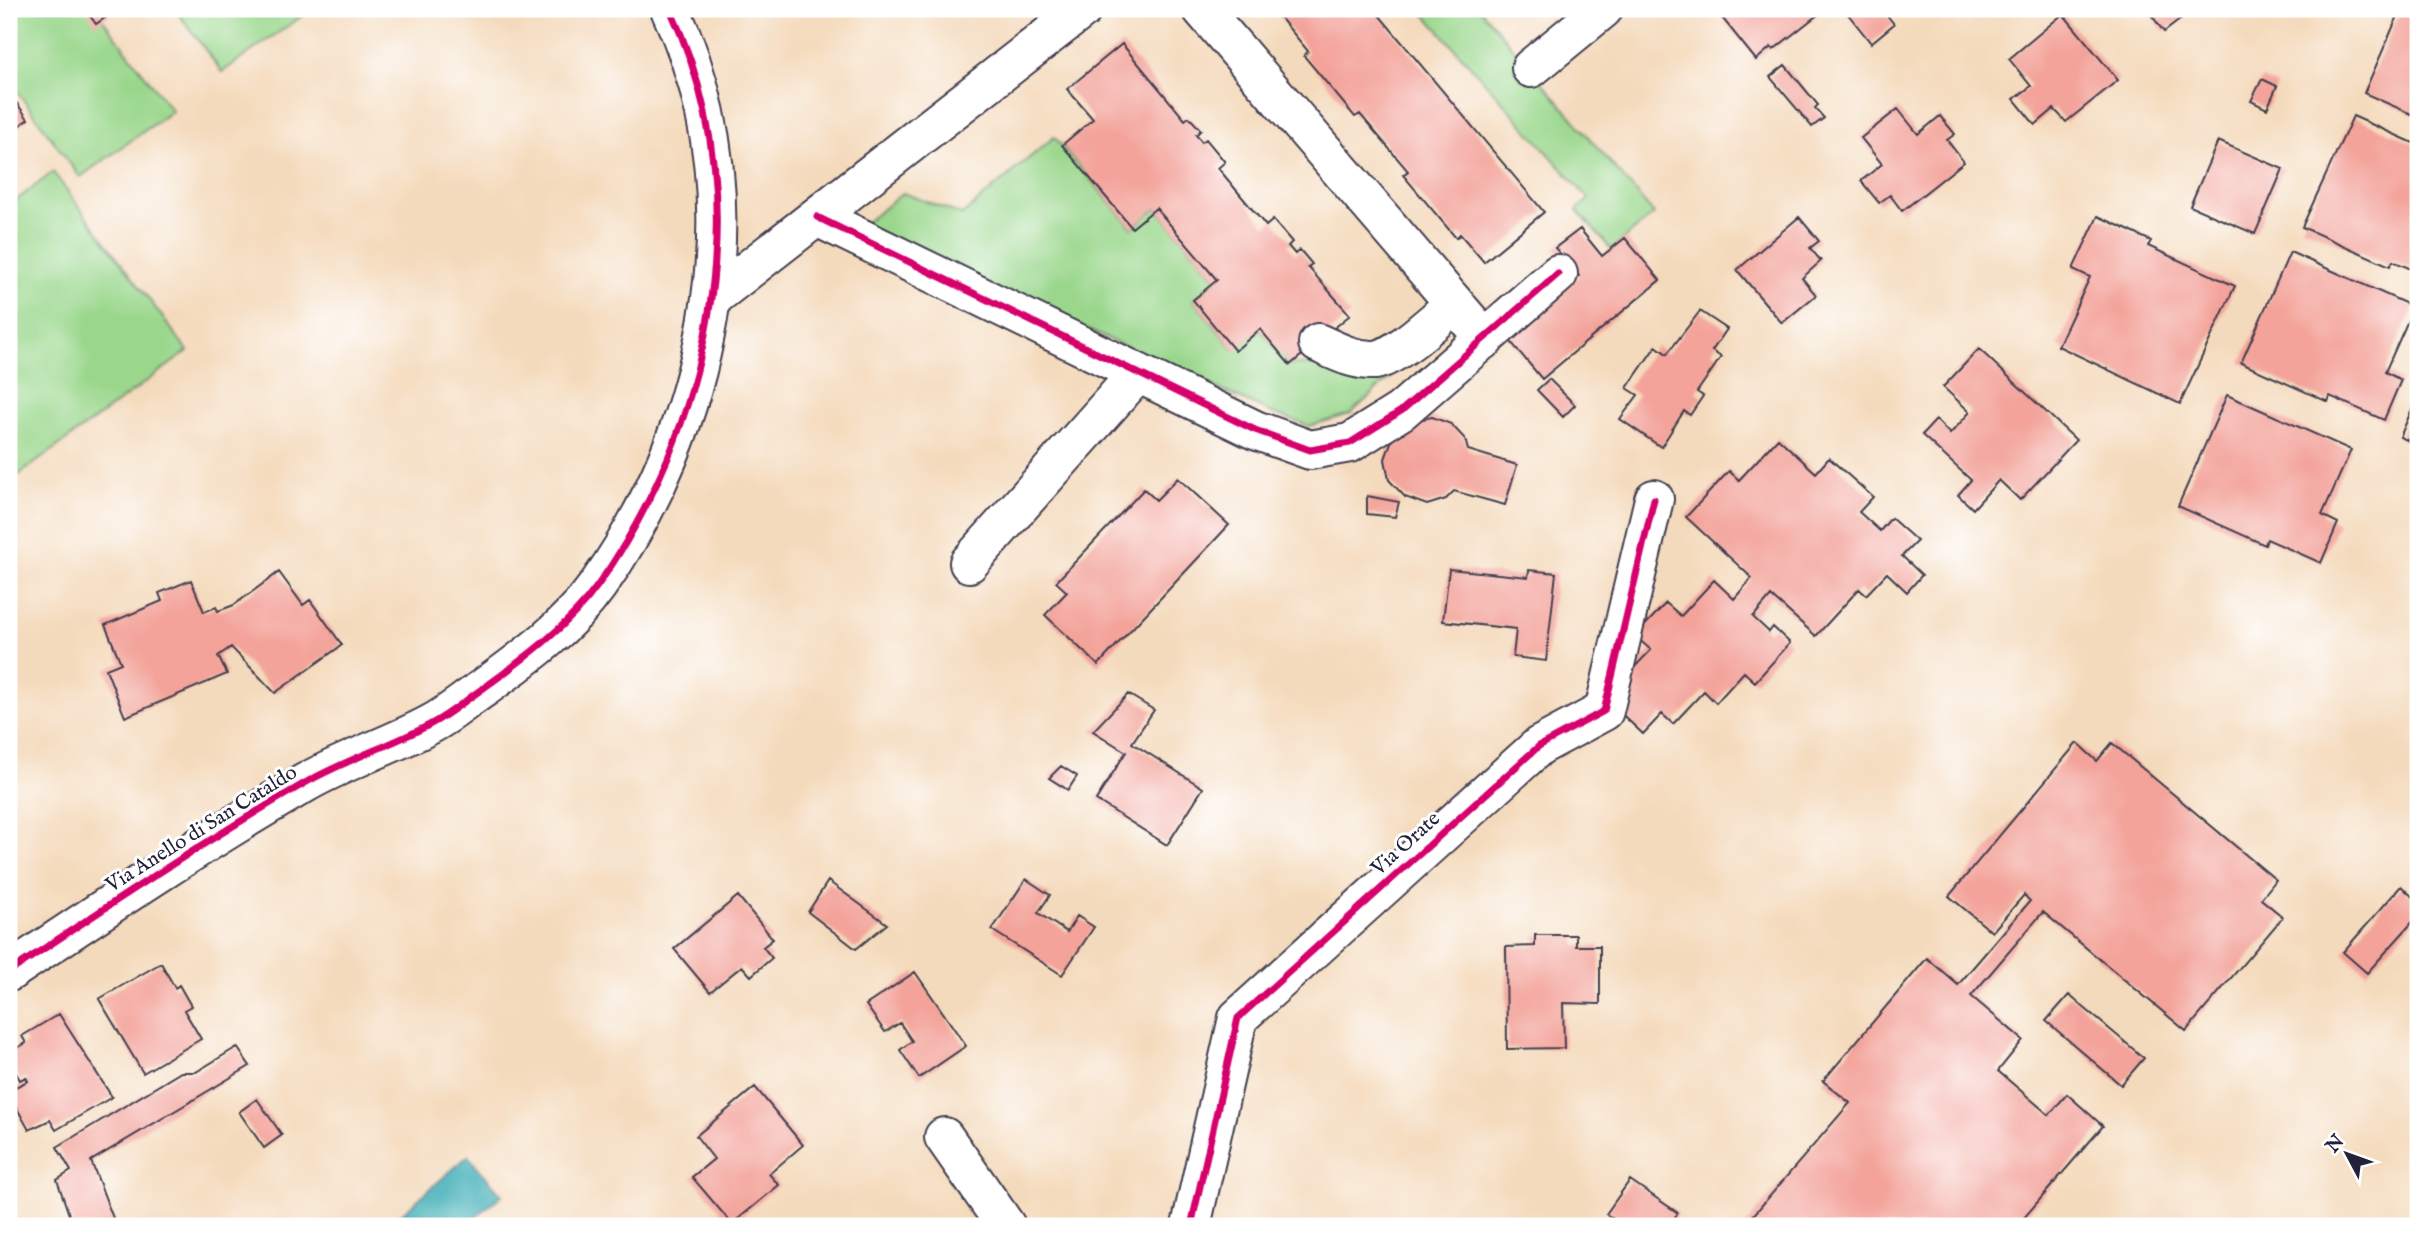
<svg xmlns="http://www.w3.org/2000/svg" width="2427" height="1235" font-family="'IM FELL English',serif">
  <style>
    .green { fill: #9ad78c; stroke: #5e7c64; stroke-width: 2 }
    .water { fill: #39abb4; stroke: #2e6678; stroke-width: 2 }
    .building { fill: #f3a39a }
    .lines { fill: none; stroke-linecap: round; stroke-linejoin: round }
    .minor-casing { stroke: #423e4e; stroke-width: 42 }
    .minor { stroke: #fff; stroke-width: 38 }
    .cycleway-casing { stroke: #fff; stroke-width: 11 }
    .cycleway { stroke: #d6006c; stroke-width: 7 }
    .labels { text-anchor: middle; stroke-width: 6; stroke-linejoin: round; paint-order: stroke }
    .street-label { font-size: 21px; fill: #22223b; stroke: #fff }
  </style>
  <rect width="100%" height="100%" fill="#fff"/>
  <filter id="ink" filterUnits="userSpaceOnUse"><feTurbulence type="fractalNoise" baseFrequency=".0143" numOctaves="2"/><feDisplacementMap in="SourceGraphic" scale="14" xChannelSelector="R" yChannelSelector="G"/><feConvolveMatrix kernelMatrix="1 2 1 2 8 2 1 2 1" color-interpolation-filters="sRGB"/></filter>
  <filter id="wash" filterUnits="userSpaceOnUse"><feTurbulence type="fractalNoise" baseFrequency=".00686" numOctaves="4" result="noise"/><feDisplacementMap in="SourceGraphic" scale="28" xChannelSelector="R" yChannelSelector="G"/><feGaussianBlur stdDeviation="1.57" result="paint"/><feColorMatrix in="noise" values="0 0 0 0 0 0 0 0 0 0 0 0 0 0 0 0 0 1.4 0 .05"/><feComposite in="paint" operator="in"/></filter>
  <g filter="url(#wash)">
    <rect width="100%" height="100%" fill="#f4dabc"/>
    <!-- green -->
    <path class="green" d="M9,9H95L172,111L80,177L9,80Z
      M175,9H312L222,72Z
      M1420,9H1480L1654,214L1611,249L1577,210L1589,199Z
      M1054,137L1132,228L1156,208L1217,280L1193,300L1234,350L1260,329L1291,365L1332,364L1392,376L1350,414L1310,426L1272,413L860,227L903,193L962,215Z
      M53,172L188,351L9,482V206Z"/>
    <!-- water -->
    <path class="water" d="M468,1156L502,1195L465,1226H394L391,1223Z"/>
    <g id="blocks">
      <!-- building -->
      <path class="building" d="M85,9H105L109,15L96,24Z
        M1273,9H1374L1544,212L1484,262L1460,234L1456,238L1403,175L1408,171L1360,114L1355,117L1304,56L1308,51Z
        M1715,9H1825L1773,50L1771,47L1756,60Z
        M1855,9H1882L1894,24L1871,43L1848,14Z
        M2147,9H2194L2164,32Z
        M2401,9H2418V117L2364,93Z
        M2063,14L2118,80L2066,122L2054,109L2035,125L2014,99L2031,86L2009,59Z
        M1122,44L1185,120L1189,117L1201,130L1196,135L1202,142L1206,139L1225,162L1218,168L1266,226L1273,220L1292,242L1288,246L1295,254L1300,250L1312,264L1308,267L1350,315L1290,365L1260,329L1235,351L1193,300L1217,280L1156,208L1132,228L1062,145L1093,119L1067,89Z
        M1785,65L1818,105L1815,108L1824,118L1812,127L1770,77Z
        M2262,79L2277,86L2267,109L2251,101Z
        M9,92L28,119L9,134Z
        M1898,109L1918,134L1940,116L1955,134L1947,140L1964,162L1902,211L1890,195L1879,203L1861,181L1882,164L1861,138Z
        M2353,116L2418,145V272L2393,261L2390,266L2302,227Z
        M2218,141L2283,169L2255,234L2190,206Z
        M2098,216L2151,241L2148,246L2235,286L2180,404L2058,346L2090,277L2073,269Z
        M1799,217L1819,241L1810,248L1821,261L1802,278L1816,295L1782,323L1737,270Z
        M1580,229L1602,256L1625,238L1660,280L1542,379L1506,336L1579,276L1555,248Z
        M2290,252L2414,307L2385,372L2401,380L2384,420L2330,396L2328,402L2241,363Z
        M1700,311L1727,329L1712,351L1721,357L1697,392L1703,396L1690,415L1684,411L1661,447L1620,419L1638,395L1627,388L1656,346L1667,354Z
        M1979,349L2076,440L2020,500L1999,480L1973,509L1958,495L1971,480L1922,435L1936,420L1950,434L1970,412L1943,387Z
        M1549,379L1575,405L1563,417L1537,390Z
        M2227,395L2351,450L2322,515L2338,523L2321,563L2267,539L2265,545L2178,506Z
        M2418,395V445L2400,437Z
        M1432,417L1451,424L1465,439L1468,450L1517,465L1505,505L1454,491L1446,499L1427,505L1405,497L1389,480L1385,459L1393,437L1408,422Z
        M1778,438L1816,473L1829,458L1873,497L1859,512L1880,531L1891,518L1917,541L1902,556L1922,575L1907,592L1887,573L1866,595L1859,589L1816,636L1771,596L1753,617L1769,632L1773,627L1790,643L1755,682L1744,672L1716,703L1704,691L1673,724L1662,714L1643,734L1610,703L1624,678L1651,650L1635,636L1666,603L1681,616L1714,580L1734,599L1752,578L1686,517L1729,471L1739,480Z
        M1178,478L1229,525L1098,665L1045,615L1067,592L1056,582L1144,489L1156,500Z
        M1367,496L1399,502L1395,517L1367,514Z
        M1449,569L1528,577L1529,570L1556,573L1546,661L1513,657L1516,629L1443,621Z
        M279,572L303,605L310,600L342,645L275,693L231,647L218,656L227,674L125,717L106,669L121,663L105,625L162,601L159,593L191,580L204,612L216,607L218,611L234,605Z
        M1128,694L1154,710L1132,743L1203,788L1167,845L1096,800L1126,752L1093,731Z
        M2077,743L2097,761L2112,743L2276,880L2261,899L2283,917L2186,1031L2043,912L1971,996L2023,1040L1998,1071L2049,1115L2067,1094L2103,1126L2017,1226H1744L1850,1103L1823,1081L1927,958L1958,985L2030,901L2024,895L1992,932L1949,896Z
        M1061,766L1077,776L1068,790L1049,778Z
        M1026,879L1050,895L1038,913L1067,932L1077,916L1094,927L1062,975L992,930Z
        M828,881L887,924L856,949L808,912Z
        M2401,886L2418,902V916L2367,973L2343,952Z
        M738,896L773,939L763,947L772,958L751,976L742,966L710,992L674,949Z
        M1535,935H1576V946H1600V1004L1563,1003L1564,1048L1507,1049L1506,947L1535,946Z
        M161,963L175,988L179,985L191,1006L184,1010L201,1039L143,1073L99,999Z
        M915,972L966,1046L919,1078L900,1050L912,1041L900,1023L885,1032L866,1005Z
        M2069,995L2144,1058L2121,1085L2046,1021Z
        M59,1014L112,1097L56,1130L50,1120L29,1130L9,1094V1090L28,1081L26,1077L20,1080L9,1061V1052L26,1043L22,1036Z
        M237,1047L250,1066L91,1161L116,1226H73L57,1180L71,1171L57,1147L181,1072H196Z
        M755,1087L803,1145L769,1174L779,1185L732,1224L692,1177L714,1159L696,1136Z
        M257,1099L282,1135L264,1148L239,1112Z
        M1630,1180L1678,1213L1668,1226H1623L1606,1214Z"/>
    </g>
  </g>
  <g filter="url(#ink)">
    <use href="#blocks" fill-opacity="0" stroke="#423e4e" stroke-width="2"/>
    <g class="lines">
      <defs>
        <path id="minor" d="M1202,9L1485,339
          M1531,68L1603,9
          M817,217L1255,430L1310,450L1350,443L1401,411L1558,274
          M711,299L1083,9
          M1318,343C1336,351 1354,361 1375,360C1395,358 1439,318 1454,303
          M969,563L1138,373
          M9,972C106,907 203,842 305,783C345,760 390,746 431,724C450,714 467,699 485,687C525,658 569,626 598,585C654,506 692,414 708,318C726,211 716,108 670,9
          M944,1137L1006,1226
          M1191,1226L1238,1018L1539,746L1604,711L1654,499"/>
      </defs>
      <!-- minor casing -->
      <use href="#minor" class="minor-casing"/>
      <!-- minor -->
      <use href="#minor" class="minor"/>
      <defs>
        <path id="cycleway" d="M817,217L1255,430L1310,450L1350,443L1401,411L1558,274
          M9,972C106,907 203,842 305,783C345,760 390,746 431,724C450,714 467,699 485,687C525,658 569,626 598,585C654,506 692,414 708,318C726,211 716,108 670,9
          M1191,1226L1238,1018L1539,746L1604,711L1654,499"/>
      </defs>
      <!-- cycleway casing -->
      <use href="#cycleway" class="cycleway-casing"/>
      <!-- cycleway -->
      <use href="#cycleway" class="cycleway"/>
    </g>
  </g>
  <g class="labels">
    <!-- street labels -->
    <g class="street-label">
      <text transform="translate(201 828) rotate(-32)" y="7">Via Anello di San Cataldo</text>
      <text transform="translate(1405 843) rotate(-42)" y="7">Via Orate</text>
    </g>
  </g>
  <!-- margin -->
  <rect width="2427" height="1235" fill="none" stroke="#fff" stroke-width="35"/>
  <!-- north arrow -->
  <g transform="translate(2347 1154) rotate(311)" stroke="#ffffff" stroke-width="5" paint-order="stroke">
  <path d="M0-5L12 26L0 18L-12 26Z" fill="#22223b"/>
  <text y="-10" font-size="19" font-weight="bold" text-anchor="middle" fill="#22223b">N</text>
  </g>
</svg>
